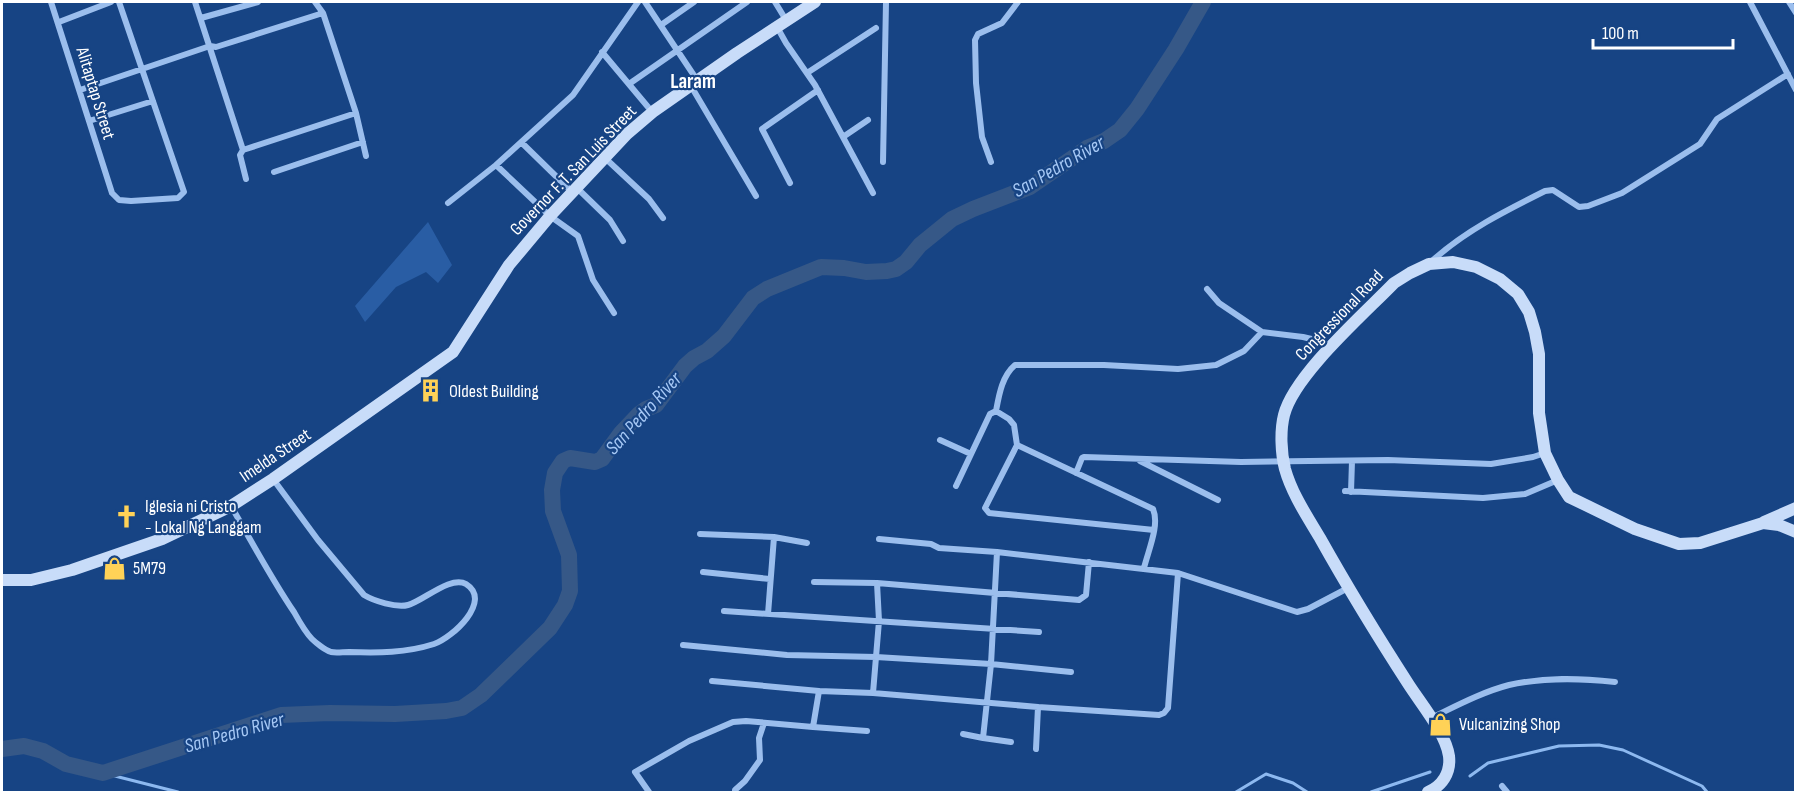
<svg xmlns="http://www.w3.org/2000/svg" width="1797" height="794" font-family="'Sofia Sans Condensed',sans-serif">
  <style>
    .green { fill: #295da4 }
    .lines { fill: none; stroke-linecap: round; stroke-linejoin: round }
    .stream { stroke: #8db9f0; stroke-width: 3 }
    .river { stroke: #365887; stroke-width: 16 }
    .street { stroke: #9bbeed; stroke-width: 6 }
    .secondary { stroke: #c8dcf9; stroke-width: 12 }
    .labels { text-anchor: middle; stroke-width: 4.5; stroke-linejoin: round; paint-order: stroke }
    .street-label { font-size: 18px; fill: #fff; stroke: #174484 }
    .poi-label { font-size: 18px; fill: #fff; stroke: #174484; text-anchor: start }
    .water-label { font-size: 20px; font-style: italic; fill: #a6c8f5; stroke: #174484 }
    .quarter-label { font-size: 21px; font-weight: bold; fill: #fff; stroke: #174484 }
  </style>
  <rect width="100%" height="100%" fill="#174484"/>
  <!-- green -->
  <path class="green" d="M428,222L452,265L438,283L426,272L396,287L365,322L355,306Z"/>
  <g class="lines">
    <!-- stream -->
    <path class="stream" d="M103,773L178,792
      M1470,776L1488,763L1513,757L1559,746L1599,745L1623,750L1702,786L1707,792
      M1236,792L1266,774L1293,783L1307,792
      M1371,792L1430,772"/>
    <!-- river -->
    <path class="river" d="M2,749L24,746L43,751L66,764L103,773L281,715L330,713L395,714L446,711L462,708L481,695L550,628L565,605L570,591L569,555L553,511L552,490L555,473L563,461L570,458L595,462L602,459L621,433L639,414L646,409L656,405L685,366L694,358L707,351L724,336L753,298L767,289L821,267L844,268L866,272L887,271L896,269L906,262L920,245L952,219L973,209L1030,187L1087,148L1104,141L1120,130L1137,109L1176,49L1203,2"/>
    <!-- street -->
    <path class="street" d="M51,2L112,193L119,200L131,201L178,198L184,192L119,2
      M195,2L243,150L356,113
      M315,2L323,13L356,113L366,156
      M645,2L697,80
      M775,2L786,20
      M1750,2L1796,90
      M1789,2L1796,13
      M201,18L258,2
      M59,22L111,2
      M661,25L694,2
      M777,27L786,43L815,85L873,193
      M602,52L648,107
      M807,73L876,28
      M629,84L747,2
      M691,86L756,196
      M80,90L210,46L216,47L323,13
      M89,121L153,101
      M843,137L868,120
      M522,143L568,188
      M243,150L240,155L246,179
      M605,158L649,199L663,218
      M883,162L886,2
      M991,162L982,137L976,83L975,40L978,34L1002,23L1018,2
      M496,165L550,216L578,236L593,280L614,313
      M274,172L363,142
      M790,183L762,129L818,90
      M577,188L610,220L623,241
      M448,203L496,165L573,95L638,2
      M1432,261C1465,231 1505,211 1545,191L1553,190L1579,207L1588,206L1622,193L1700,144L1717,119L1788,74
      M1207,289L1219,303L1262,332L1303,337L1324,342L1329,349
      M996,411C999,395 1002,376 1015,365H1104L1178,369L1216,365L1244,351L1262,332
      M940,440L971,454
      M1017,445L1153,509C1160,525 1148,551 1144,568
      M1140,461L1218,500
      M1076,473L1082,458L1084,457L1241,462L1388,460L1491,464L1533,457L1545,453
      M956,486L990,414L996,411L1009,419L1014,425L1017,445L985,508L989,513L1154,530
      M1345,491L1483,498L1525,494L1558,480
      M1351,492L1352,461
      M231,506C252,542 271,578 294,612C299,621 305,632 312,639C316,643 325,650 331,652C336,653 343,652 349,652C378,653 406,653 434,644C452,638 493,601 466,584C451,575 423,601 408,605C396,608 374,601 364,595L318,540L273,479
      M700,534L774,537L807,543
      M879,539L931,544L939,548L997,552
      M703,572L770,579
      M814,582L877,583
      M724,611L1039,632
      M768,614L774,537
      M683,645L787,655L876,657L991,664L1071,672
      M712,681L819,691
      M1038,707L1159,715L1164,713L1168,708L1178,573
      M1431,718C1456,706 1482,692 1509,685C1545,677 1579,678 1615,682
      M813,727L867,731
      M963,734L983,738
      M1011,742L983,738L991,664L997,552L1178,573L1297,612L1308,609L1348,588
      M1036,749L1038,707L873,693L879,621L877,583L1079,600L1086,595L1089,562
      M1502,786L1507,792
      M649,792L635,772L689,741L733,722L746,721L813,727L819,691L873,693
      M735,792V790L745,781L760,760L759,738L764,723"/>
    <!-- secondary -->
    <path class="secondary" d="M1764,522L1796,508
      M2,580H31L72,570L162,539L231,506L273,479L453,352L509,265L550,216L627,134L654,111L737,53L815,2
      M1428,792C1442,786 1451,773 1449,756C1446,734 1422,705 1409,685C1378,637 1348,588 1320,538C1307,516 1292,494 1285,469C1281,453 1280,431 1284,415C1294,375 1364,314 1394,283L1410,273L1429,264L1453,262L1476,267L1500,279L1518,294L1529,312L1535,332L1539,354V413L1545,453L1558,480L1569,497L1635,529L1679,544L1700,543L1763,523L1779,525L1796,532"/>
  </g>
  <!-- icons -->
  <defs>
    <symbol id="building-bare" viewBox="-9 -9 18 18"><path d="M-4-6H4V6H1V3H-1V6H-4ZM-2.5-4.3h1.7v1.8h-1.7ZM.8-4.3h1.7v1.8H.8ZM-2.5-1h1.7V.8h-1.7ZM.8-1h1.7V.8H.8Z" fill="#ffd257" stroke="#174484" stroke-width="2.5" paint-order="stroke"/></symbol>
    <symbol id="church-bare" viewBox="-9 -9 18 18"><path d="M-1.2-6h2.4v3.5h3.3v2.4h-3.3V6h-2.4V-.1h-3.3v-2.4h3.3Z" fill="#ffd257" stroke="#174484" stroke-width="2.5" paint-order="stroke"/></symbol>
    <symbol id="shop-bare" viewBox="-9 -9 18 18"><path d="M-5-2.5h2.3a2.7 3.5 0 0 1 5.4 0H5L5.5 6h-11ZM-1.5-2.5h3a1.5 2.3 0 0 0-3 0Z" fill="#ffd257" stroke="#174484" stroke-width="2.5" paint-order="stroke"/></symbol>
  </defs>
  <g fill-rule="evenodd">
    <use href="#building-bare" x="414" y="374" width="33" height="33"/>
    <use href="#church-bare" x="110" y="500" width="33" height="33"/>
    <use href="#shop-bare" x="98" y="552" width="33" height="33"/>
    <use href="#shop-bare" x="1424" y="708" width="33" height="33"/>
  </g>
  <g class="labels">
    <!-- street labels -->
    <g class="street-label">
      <text transform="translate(96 93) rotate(73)" y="6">Alitaptap Street</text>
      <text transform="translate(573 170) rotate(-46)" y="6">Governor F. T. San Luis Street</text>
      <text transform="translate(1339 315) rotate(-46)" y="6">Congressional Road</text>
      <text transform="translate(275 455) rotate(-34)" y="6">Imelda Street</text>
    </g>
    <!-- poi labels -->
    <g class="poi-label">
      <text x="449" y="397">Oldest Building</text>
      <text x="145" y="512">Iglesia ni Cristo<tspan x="145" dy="21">- Lokal Ng Langgam</tspan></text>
      <text x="133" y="574">5M79</text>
      <text x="1459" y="730">Vulcanizing Shop</text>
    </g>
    <!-- water labels -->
    <g class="water-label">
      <text transform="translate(1058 166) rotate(-30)" y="7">San Pedro River</text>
      <text transform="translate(643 413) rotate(-48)" y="7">San Pedro River</text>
      <text transform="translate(234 732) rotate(-16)" y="7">San Pedro River</text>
    </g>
    <!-- quarter labels -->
    <g class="quarter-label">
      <text x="693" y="88">Laram</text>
    </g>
  </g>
  <!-- border -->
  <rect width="1797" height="794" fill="none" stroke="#ffffff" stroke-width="6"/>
  <!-- scale -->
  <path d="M1593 39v9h140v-9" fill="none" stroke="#ffffff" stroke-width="3"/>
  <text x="1602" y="39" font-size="18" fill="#ffffff" stroke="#174484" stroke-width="4.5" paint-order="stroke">100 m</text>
</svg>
